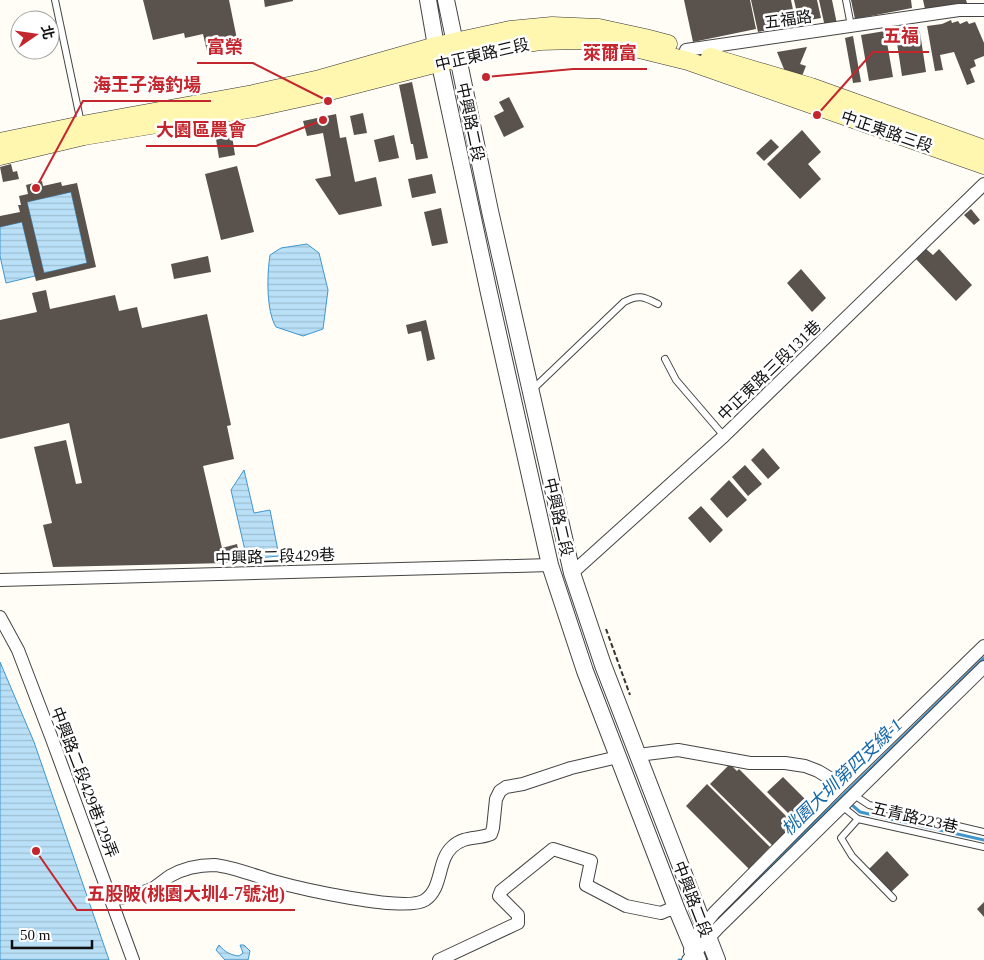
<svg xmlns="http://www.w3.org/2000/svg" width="984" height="960" font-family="'Times New Roman','Noto Sans TC',serif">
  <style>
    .water { fill: url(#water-rules); stroke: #3f96cf }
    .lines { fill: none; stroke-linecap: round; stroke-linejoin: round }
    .stream { stroke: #3f96cf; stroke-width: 3 }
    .building { fill: #5a524d; fill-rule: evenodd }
    .service-casing { stroke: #444; stroke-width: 8 }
    .minor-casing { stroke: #444; stroke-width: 14 }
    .tertiary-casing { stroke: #444; stroke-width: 18 }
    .secondary-casing { stroke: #333; stroke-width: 19 }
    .path { stroke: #333; stroke-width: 2; stroke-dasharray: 5 2.5; stroke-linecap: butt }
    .service { stroke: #fff; stroke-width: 6 }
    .minor { stroke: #fff; stroke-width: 12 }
    .tertiary { stroke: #fff; stroke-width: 16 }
    .secondary { stroke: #fff6b0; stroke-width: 18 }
    .labels { text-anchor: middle; stroke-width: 5; stroke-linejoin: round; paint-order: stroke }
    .street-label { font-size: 16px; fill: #111; stroke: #fff }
    .water-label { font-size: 18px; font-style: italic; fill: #1768a6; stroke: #fff }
    .leader { fill: none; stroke: #c4262e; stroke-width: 2 }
    .callout-dot { fill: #c4262e; stroke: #fff; stroke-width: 2 }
    .callout-label { font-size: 18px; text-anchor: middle; font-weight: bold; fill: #c4262e; stroke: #fff; stroke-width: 5; stroke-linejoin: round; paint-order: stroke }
  </style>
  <defs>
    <pattern id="water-rules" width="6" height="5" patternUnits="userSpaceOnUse" patternTransform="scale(1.25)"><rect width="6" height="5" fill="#b9e0f7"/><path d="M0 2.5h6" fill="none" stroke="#9ebfd3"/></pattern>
  </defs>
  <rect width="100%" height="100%" fill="#fffdf5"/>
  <!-- water -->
  <path class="water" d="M71,192L87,263L44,273L27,202Z
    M22,222L35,276L6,283L0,256V227Z
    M307,244L319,253L328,290L323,329L303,336L276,327C266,311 267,274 270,255L281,248Z
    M244,470L254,513L270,510L279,556L247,559L231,490Z
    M0,662L34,742L109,960H0Z
    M219,945C225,952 230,955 239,956L243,953L240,945H244L250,951L248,960H225L216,950Z"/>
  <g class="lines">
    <!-- stream -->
    <path class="stream" d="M852,805L860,812L984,840
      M743,893L984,658
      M679,960H680"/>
  </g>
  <!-- building -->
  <path class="building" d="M143,0H229L239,49L208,56L203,34L185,38L184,33L153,40Z
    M264,0H293V1L265,7Z
    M684,0H750L756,29L693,42Z
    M751,0H791L796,24L758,32Z
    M794,0H817L821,18L799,22Z
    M819,0H832L837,24L825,27Z
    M851,0H911L912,8L855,19Z
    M923,0H966L967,3L925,9Z
    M951,20L952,23L958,21L960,24L967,21L969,24L975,22L984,43V56L974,60L976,66L970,69L975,82L967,85L954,52L940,55L943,70L935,71L927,26L942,24Z
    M919,26L926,72L902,76L895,30Z
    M885,31L893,77L869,81L861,35Z
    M853,36L861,82L853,83L845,38Z
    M807,47L800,64L806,66L802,76L786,74L777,52Z
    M412,82L428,158L416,160L413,144H411L399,85Z
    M509,97L524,127L504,137L494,116L504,111L499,102Z
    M363,113L367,133L354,135L350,116Z
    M336,114L340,138L346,137L355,182L376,177L382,206L339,215L315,179L331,176L323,133L307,136L303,121Z
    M802,130L821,152L808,164L821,179L800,199L767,164Z
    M394,135L399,158L379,162L374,140Z
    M232,136L235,155L219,158L216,139Z
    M771,139L779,147L764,161L756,153Z
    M11,164L13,172L17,171L19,179L3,182L0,167Z
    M237,166L254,232L221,240L205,174Z
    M432,174L436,193L412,198L408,179Z
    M42,181L43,186L61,182L62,186L77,183L96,267L36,281L22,222L0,227V216L20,212L18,205H21L19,196L28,194L26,185ZM71,192L87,263L44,273L27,202Z
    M441,208L448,243L432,246L424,212Z
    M971,209L980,220L974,225L964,215Z
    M925,248L933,255L939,249L972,285L956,301L915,258Z
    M208,256L211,272L174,279L171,264Z
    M801,269L826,298L812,312L787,283Z
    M46,290L50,309L115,295L119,311L137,307L142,328L207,314L231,425L227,426L234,459L203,466L222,548L237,544L240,560L227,563L53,567L43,525L52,523L34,447L66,440L76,484L82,483L69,423L0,439V320L37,312L32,293Z
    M426,320L435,359L427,361L421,331L408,334L406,325Z
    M763,448L780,468L768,479L751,460Z
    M745,465L762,484L748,496L732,477Z
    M729,480L747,500L727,518L710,499Z
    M701,506L723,530L710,543L688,518Z
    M730,764L737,771L739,769L794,824L773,846L710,784Z
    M783,777L812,806L796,821L767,792Z
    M707,784L770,847L749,869L686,806Z
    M887,851L909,875L891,892L869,869Z
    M984,902V917L977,909Z"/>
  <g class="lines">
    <defs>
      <path id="service" d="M55,0L81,123
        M846,0L851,26
        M665,359L676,380L724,436
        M532,390L624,302C639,294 644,297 658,304
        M854,795L869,805L984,832
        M843,807L858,819L984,847
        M858,819L841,838L852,856L893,898"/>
      <path id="minor" d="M686,50L959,10H984
        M572,573L724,436L984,184
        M0,580L550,565
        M0,617L18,650L52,739L133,960
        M638,755L678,750L750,763H785L805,766L818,771L841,785
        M112,900C125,897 139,894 152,889C159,885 164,880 170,876C184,868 199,865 214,865C230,866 256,876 273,881C298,888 405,913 425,900C443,888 437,861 452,847C465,835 477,840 491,834L493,828L496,799L500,791L506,787L523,784L571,768L618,757
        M690,951L694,938L714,913L841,785L984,646
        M439,960L518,923V915L499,896L501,891L553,849L591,861L586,885L626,906L661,913L668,910H677
        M688,960L719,927L984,667"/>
      <path id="tertiary" d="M428,0L436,46L489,293L550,565L585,671L677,910L698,960
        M446,0L490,211L572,573L603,665L717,960"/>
      <path id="secondary" d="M710,57L811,87L984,149
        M0,142L82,125L253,94L320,79L436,46L510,30L552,26L599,28L645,38L668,44
        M0,156L84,136L254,108L318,94L500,47L540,41L579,40L619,44L688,61L984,165"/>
    </defs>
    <!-- service casing -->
    <use href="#service" class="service-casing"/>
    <!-- minor casing -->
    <use href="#minor" class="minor-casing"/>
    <!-- tertiary casing -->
    <use href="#tertiary" class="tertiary-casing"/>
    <!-- secondary casing -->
    <use href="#secondary" class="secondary-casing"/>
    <!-- path -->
    <path class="path" d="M606,629L630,695"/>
    <!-- service -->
    <use href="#service" class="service"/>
    <!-- minor -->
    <use href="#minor" class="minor"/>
    <!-- tertiary -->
    <use href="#tertiary" class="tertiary"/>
    <!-- secondary -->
    <use href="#secondary" class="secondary"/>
  </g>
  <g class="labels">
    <!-- street labels -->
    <g class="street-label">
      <text transform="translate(788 19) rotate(-8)" y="6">五福路</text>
      <text transform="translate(482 54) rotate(-13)" y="6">中正東路三段</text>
      <text transform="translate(471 122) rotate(78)" y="6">中興路二段</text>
      <text transform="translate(887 131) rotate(19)" y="6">中正東路三段</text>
      <text transform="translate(769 370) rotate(-44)" y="6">中正東路三段131巷</text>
      <text transform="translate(559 517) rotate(77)" y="6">中興路二段</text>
      <text transform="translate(275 556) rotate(-2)" y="6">中興路二段429巷</text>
      <text transform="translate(85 782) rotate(69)" y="6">中興路二段429巷129弄</text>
      <text transform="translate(915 817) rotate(13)" y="6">五青路223巷</text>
      <text transform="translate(693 899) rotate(69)" y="6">中興路二段</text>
    </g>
    <!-- water labels -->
    <g class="water-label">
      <text transform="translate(842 777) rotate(-44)" y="6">桃園大圳第四支線-1</text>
    </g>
  </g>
  <!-- callouts -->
  <path class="leader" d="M817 115L873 52H929M328 101L253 63H197M486 77L573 69H647M36 188L83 101H211M323 120L256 146H146M36 851L77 910H295"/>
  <g class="callout-dot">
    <circle cx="817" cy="115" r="5"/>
    <circle cx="328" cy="101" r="5"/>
    <circle cx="486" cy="77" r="5"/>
    <circle cx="36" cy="188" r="5"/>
    <circle cx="323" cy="120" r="5"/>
    <circle cx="36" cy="851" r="5"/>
  </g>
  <g class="callout-label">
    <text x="901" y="42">五福</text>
    <text x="225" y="53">富榮</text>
    <text x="610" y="59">萊爾富</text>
    <text x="147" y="91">海王子海釣場</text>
    <text x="201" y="136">大園區農會</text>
    <text x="186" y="900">五股陂(桃園大圳4-7號池)</text>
  </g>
  <!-- north arrow -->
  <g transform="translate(35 35) rotate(77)"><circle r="24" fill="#ffffff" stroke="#a0a0a0"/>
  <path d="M0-4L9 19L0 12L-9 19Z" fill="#c4262e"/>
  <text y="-8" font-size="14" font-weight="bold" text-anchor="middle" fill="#111111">北</text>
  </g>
  <!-- scale -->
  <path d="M12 940v8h80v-8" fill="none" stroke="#111111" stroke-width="2.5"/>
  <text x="20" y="940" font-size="15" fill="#111111" stroke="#ffffff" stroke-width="4" paint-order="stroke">50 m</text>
</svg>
